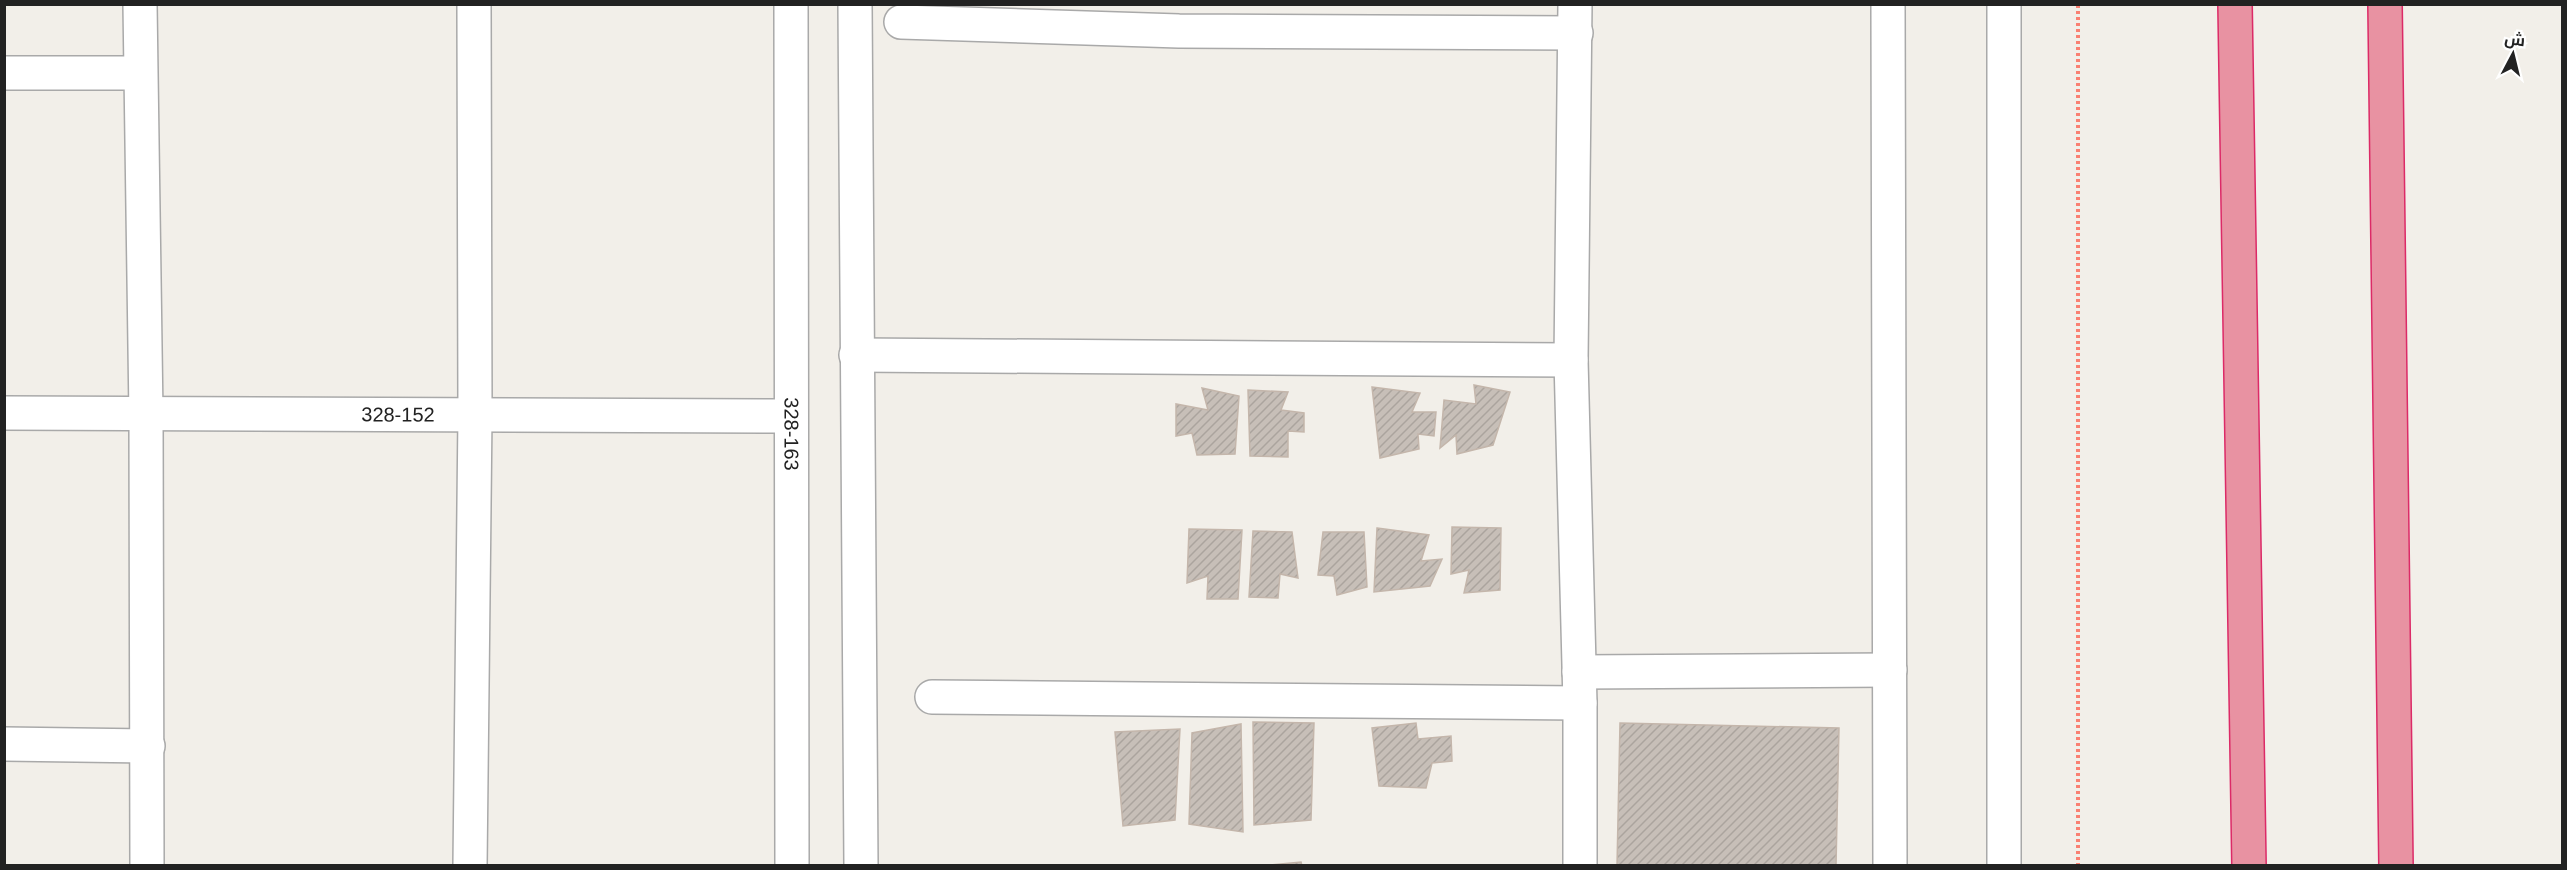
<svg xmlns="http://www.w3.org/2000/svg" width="2567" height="870" font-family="Arial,Cairo,sans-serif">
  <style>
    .building { fill: url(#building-hatch); stroke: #c4b6ab; stroke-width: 1.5 }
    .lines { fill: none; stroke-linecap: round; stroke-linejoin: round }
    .minor-casing { stroke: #a9a9a9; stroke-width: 36 }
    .tertiary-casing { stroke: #a9a9a9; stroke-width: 36 }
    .motorway-casing { stroke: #dc2a67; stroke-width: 36 }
    .path { stroke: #fa8072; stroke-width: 4; stroke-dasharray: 3 3; stroke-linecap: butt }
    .minor { stroke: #fff; stroke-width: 33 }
    .tertiary { stroke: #fff; stroke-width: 33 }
    .motorway { stroke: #e892a2; stroke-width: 33 }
    .labels { text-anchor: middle; stroke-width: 6; stroke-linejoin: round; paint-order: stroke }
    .street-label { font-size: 20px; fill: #222; stroke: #fff }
  </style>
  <defs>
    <pattern id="building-hatch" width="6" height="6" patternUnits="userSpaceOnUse" patternTransform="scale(1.5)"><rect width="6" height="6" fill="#c7bfb8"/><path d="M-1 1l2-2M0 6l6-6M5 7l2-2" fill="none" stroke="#aba49e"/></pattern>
  </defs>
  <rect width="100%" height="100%" fill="#f2efe9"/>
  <!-- building -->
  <path class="building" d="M1474,385L1510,392L1493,445L1457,454L1456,435L1440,448L1444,400L1476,404Z
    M1372,387L1420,393L1412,412H1436L1434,436L1418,434L1419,449L1380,458Z
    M1202,388L1239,396L1235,454L1197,455L1192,433L1176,436V404L1208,410Z
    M1248,390L1288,392L1281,410L1304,413V432L1288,431V457L1250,456Z
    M1452,527L1501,528L1500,590L1464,593L1469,570L1451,574Z
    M1377,528L1429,535L1421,561L1442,559L1430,586L1374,592Z
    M1189,529L1242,530L1238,599H1207L1208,576L1187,583Z
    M1253,531L1292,532L1298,578L1280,574L1278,598L1249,597Z
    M1323,532H1364L1367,587L1337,595L1334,576L1318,575Z
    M1253,722L1314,723L1311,820L1254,825Z
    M1416,723L1418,739L1451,736L1452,761L1432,763L1426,788L1379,786L1372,728Z
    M1620,723L1839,728L1836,866H1617Z
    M1241,724L1243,832L1189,824L1192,733Z
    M1180,729L1175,820L1123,826L1115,732Z
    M1301,862L1302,866H1259Z"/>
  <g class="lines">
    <defs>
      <g id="minor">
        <path d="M140,4L146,415L147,866"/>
        <path id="s1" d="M791,4L792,866"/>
        <path d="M855,4L861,866"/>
        <path d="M1575,4L1571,360L1580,703V866"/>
        <path d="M1888,4L1890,866"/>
        <path d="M901,22L1179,31L1576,33"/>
        <path d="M4,73H139"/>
        <path d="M856,355L1571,360"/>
        <path id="s2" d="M4,413L791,416"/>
        <path d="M1579,672L1890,670"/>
        <path d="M932,697L1580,703"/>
        <path d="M4,744L148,746"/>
        <path d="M470,866L475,415L474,4"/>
      </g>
      <path id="tertiary" d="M2004,4V866"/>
      <path id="motorway" d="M2235,4L2249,866
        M2385,4L2396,866"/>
    </defs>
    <!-- minor casing -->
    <use href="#minor" class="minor-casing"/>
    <!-- tertiary casing -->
    <use href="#tertiary" class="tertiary-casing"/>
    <!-- motorway casing -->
    <use href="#motorway" class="motorway-casing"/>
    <!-- path -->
    <path class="path" d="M2078,866V4"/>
    <!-- minor -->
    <use href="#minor" class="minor"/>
    <!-- tertiary -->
    <use href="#tertiary" class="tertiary"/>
    <!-- motorway -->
    <use href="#motorway" class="motorway"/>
  </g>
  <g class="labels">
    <!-- street labels -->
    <g class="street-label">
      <text dy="7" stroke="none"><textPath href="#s2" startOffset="394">328-152</textPath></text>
      <text dy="7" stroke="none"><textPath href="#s1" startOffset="430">328-163</textPath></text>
    </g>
  </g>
  <!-- border -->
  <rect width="2567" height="870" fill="none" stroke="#222222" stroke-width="12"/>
  <!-- north arrow -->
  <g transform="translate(2513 54) rotate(7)" stroke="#ffffff" stroke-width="4.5" paint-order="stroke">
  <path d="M0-4.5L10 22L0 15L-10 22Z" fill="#222222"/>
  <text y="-9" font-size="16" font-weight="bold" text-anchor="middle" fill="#222222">ش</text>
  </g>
</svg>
